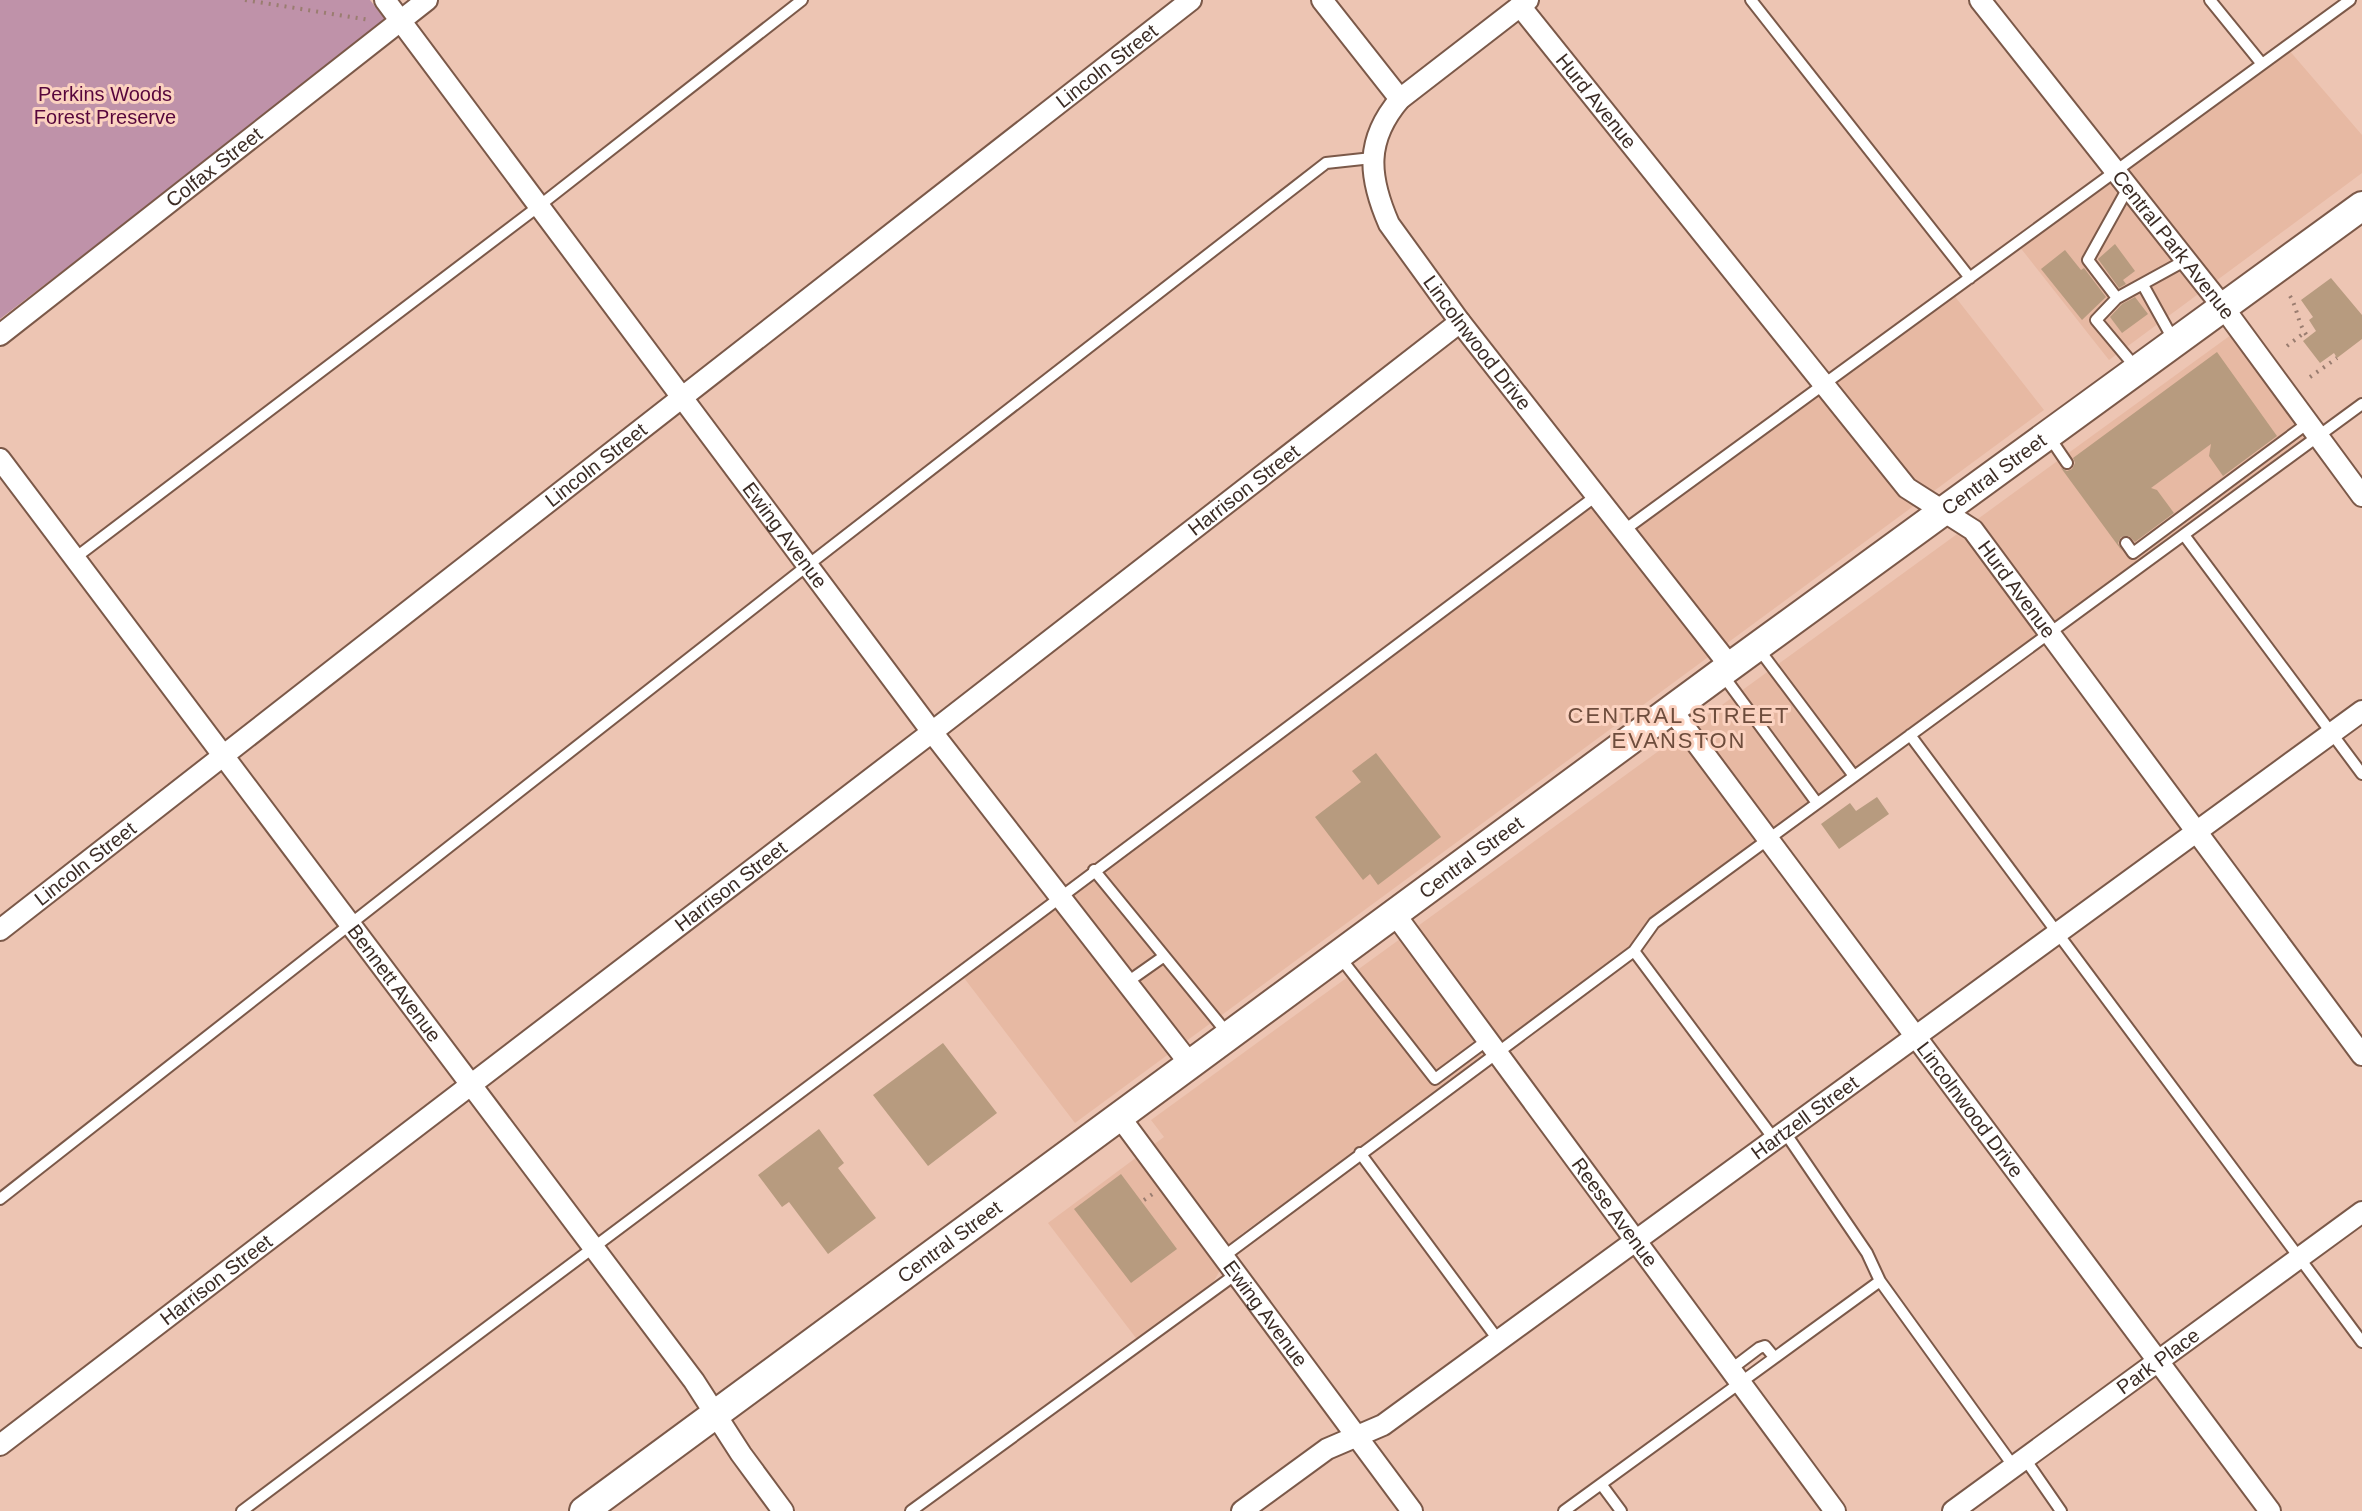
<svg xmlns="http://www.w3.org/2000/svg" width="2362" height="1511" font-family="Helvetica,sans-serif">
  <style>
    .built { fill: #e7b9a3 }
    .green { fill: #bf92a9 }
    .building { fill: #b79b7f }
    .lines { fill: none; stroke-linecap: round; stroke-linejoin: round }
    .service-casing { stroke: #7b5949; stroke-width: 14 }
    .minor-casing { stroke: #7b5949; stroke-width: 24 }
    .secondary-casing { stroke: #7b5949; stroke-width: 32 }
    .path { stroke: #9a7d70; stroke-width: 4; stroke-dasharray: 2 6; stroke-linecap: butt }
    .service { stroke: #fff; stroke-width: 10 }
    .minor { stroke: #fff; stroke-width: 20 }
    .secondary { stroke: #fff; stroke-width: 28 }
    .labels { text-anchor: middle; stroke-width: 6; stroke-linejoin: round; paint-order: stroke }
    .street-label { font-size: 20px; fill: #3b2c25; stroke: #fbd2c0 }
    .park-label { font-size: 20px; fill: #57063c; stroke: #fbd2c0 }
    .neighbourhood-label { font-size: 22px; letter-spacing: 2px; fill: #6d4c3c; stroke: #fbd2c0 }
  </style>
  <rect width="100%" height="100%" fill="#edc5b3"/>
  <!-- built -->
  <path class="built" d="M2288,49L2362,135V173L2109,360L2019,246Z
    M1953,294L2044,410L1075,1123L961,974L1596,501L1623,536Z
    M2235,332L2311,437L1651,921L1631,949L1240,1235L1210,1288L1139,1342L1048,1223L1164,1137L1151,1120Z"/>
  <!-- green -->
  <path class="green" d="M0,0H370L387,22L0,319Z"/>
  <!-- building -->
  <path class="building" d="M2115,244L2135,271L2123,280L2126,284L2119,288L2098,259Z
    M2065,250L2081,270L2084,268L2106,297L2082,320L2041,269Z
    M2331,278L2362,315V339L2337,358L2334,353L2320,363L2303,341L2316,331L2309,320L2313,317L2301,300Z
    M2135,297L2148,314L2122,333L2110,317L2122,304Z
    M2217,352L2277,436L2223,476L2209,456L2211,444L2151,488L2157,490L2174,513L2135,542L2129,536L2121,537L2118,543L2122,551L2061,468L2067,471L2072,469L2075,463L2073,458Z
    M1376,753L1441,837L1378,885L1370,874L1363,880L1315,817L1361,782L1352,771Z
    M1877,797L1889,814L1839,849L1821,824L1850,803L1856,811Z
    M943,1043L997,1113L928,1166L873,1095Z
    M819,1129L844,1163L838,1168L876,1218L828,1254L789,1202L782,1207L758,1175Z
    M1121,1174L1177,1249L1131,1283L1074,1209Z"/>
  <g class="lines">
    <defs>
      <path id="service" d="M1751,0L1970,278
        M2210,0L2262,64
        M2128,188L2088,260L2117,298L2186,260
        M2143,285L2173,339
        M2117,298L2096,320L2137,369
        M2050,438L2067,463
        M1623,531L2350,0
        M2184,535L2362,774
        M2126,543L2133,553L2308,423
        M75,558L539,206L802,0
        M1758,648L1854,776
        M1722,674L1817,803
        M1910,735L2362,1342
        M1094,870L1228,1034
        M1634,951L1774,1139
        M1339,956L1435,1079L1489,1039
        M1126,983L1163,957
        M1784,1131L1867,1253L1880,1281L2014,1467
        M1360,1153L1499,1341
        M0,1199L808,565L1326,163L1372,158
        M1223,1257L1634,951L1654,923L2362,404
        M1730,1370L1759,1348L1765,1346L1774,1357
        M2025,1459L2061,1511
        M1601,1484L1621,1511
        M242,1511L1596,496
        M911,1511L1236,1274
        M1564,1511L1880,1281"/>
      <g id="minor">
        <path id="s1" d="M385,0L932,732L1190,1064"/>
        <path d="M1322,0L1400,99"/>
        <path id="s2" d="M1528,0L1400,99C1365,140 1368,176 1389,224L1460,322L1730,666"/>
        <path id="s3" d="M1980,0L2223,307L2362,496"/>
        <path id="s4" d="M1520,6L1907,488L1973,530L2362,1055"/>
        <path id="s5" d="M0,335L427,0"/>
        <path id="s6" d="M0,459L694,1381L741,1454L783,1511"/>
        <path id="s7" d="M1671,709L2270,1511"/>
        <path id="s8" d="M1394,913L1835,1511"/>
        <path id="s9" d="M0,930L1191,0"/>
        <path id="s10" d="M1119,1116L1412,1511"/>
        <path id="s11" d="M0,1445L932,732L1460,322"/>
        <path id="s12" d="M1242,1511L1327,1449L1383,1425L2362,711"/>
        <path id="s13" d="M1953,1511L2362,1212"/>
      </g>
      <g id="secondary">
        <path id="s14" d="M584,1511L1721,673L2362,206"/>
      </g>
    </defs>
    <!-- service casing -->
    <use href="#service" class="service-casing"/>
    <!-- minor casing -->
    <use href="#minor" class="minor-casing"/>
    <!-- secondary casing -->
    <use href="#secondary" class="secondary-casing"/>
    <!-- path -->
    <path class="path" d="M245,0L370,20
      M2290,296C2298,309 2297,323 2308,337
      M2287,346L2304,333
      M2310,377L2337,358
      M1144,1200L1154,1193"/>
    <!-- service -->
    <use href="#service" class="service"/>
    <!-- minor -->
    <use href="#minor" class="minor"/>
    <!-- secondary -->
    <use href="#secondary" class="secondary"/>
  </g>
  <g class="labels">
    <!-- street labels -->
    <g class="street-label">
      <text dy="7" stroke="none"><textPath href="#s9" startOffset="1404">Lincoln Street</textPath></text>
      <text dy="7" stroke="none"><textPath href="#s4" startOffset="122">Hurd Avenue</textPath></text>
      <text dy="7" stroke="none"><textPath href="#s5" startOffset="272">Colfax Street</textPath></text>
      <text dy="7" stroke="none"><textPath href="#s3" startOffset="312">Central Park Avenue</textPath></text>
      <text dy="7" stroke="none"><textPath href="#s2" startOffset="444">Lincolnwood Drive</textPath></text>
      <text dy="7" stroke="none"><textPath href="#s9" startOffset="756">Lincoln Street</textPath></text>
      <text dy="7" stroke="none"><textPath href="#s14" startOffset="1750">Central Street</textPath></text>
      <text dy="7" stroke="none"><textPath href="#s11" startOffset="1568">Harrison Street</textPath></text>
      <text dy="7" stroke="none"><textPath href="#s1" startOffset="668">Ewing Avenue</textPath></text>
      <text dy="7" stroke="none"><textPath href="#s4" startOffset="770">Hurd Avenue</textPath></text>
      <text dy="7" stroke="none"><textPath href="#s14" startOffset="1102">Central Street</textPath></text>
      <text dy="7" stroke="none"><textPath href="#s9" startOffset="108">Lincoln Street</textPath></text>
      <text dy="7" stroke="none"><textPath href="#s11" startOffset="920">Harrison Street</textPath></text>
      <text dy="7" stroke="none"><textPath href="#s6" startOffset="656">Bennett Avenue</textPath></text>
      <text dy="7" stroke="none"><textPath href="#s7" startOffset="500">Lincolnwood Drive</textPath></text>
      <text dy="7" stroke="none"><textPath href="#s12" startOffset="688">Hartzell Street</textPath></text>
      <text dy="7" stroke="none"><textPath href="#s8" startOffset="372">Reese Avenue</textPath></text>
      <text dy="7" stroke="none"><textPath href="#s14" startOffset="454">Central Street</textPath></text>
      <text dy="7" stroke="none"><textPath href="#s11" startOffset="272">Harrison Street</textPath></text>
      <text dy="7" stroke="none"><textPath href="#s10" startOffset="246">Ewing Avenue</textPath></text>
      <text dy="7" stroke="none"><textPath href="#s13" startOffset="254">Park Place</textPath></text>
    </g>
    <!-- park labels -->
    <g class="park-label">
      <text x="105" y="101">Perkins Woods<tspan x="105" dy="23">Forest Preserve</tspan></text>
    </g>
    <!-- neighbourhood labels -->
    <g class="neighbourhood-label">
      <text x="1679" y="723">CENTRAL STREET<tspan x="1679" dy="25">EVANSTON</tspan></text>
    </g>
  </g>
</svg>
